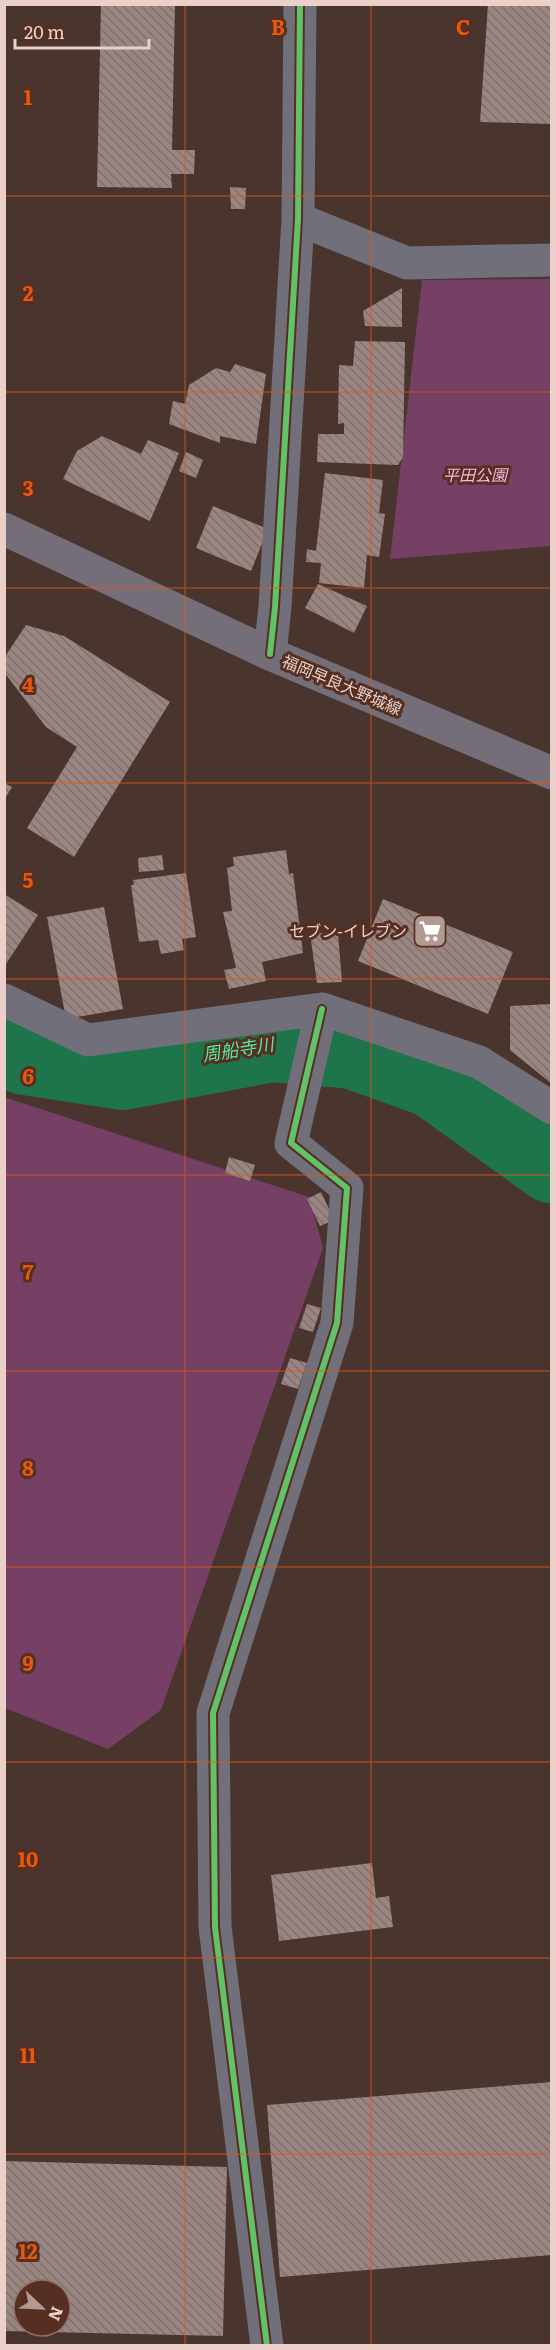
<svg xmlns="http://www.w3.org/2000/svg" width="556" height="2350" font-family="Literata,'Noto Sans JP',serif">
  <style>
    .green { fill: #763f64 }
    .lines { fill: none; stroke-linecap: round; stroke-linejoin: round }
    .river { stroke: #1e744b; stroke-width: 80 }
    .building { fill: url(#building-back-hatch); fill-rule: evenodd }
    .minor { stroke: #716f7a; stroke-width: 33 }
    .major { stroke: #746e78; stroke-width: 33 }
    .cycleway-casing { stroke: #562f22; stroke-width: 10 }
    .cycleway { stroke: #61c268; stroke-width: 6 }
    .grid { fill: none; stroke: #e8590c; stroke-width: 1.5; stroke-opacity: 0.55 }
    .labels { text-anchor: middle; stroke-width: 6; stroke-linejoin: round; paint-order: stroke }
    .park-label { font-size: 16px; font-style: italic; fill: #f9b4e4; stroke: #562f22 }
    .street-label { font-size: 16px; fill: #ead0c8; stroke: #562f22 }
    .poi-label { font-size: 16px; fill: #ead0c8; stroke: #562f22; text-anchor: end }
    .water-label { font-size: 18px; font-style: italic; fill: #52eca0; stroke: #562f22 }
    .grid-label { font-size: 20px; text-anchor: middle; font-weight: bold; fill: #e8590c; stroke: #562f22; stroke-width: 6; stroke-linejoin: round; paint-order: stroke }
  </style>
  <defs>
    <pattern id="building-back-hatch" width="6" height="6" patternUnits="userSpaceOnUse" patternTransform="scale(1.5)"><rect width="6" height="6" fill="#998582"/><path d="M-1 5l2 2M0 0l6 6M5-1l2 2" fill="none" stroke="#80706d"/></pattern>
  </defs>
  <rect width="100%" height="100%" fill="#4a352e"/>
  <!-- green -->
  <path class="green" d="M551,279V546L390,559L422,280Z
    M4,1097L309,1197L323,1248L161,1710L108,1749L5,1708Z"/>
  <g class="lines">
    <!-- river -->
    <path class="river" d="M4,1046L25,1055L123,1070L272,1042L353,1049L434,1078L552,1163"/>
  </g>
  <!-- building -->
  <path class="building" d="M101,4H175L172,150H195L194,174H171L172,188L97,187Z
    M488,4H552V124L480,122Z
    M230,187L246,188L245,209H231Z
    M402,288V327L365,326L363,311Z
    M355,341L405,342L403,457L398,465L317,462L318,434H344V423L338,424L339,365L353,366Z
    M235,364L266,374L256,444L220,436V443L169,424L173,401L185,404L189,385L216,368L230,372Z
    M102,436L141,454L148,440L179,453L150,521L63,479L77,451Z
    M186,452L203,460L196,478L179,471Z
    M325,473L383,480L379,513L385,514L379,557L367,555L364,588L319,583L321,563L306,562L307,549L316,551Z
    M213,506L268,529L251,571L196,548Z
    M318,584L367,606L354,633L305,608Z
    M26,625L64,636L170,702L74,857L27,828L77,747L46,727L4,672V658Z
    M4,783L12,787L4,800Z
    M286,850L289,874L293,873L303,953L262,962L266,981L229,989L224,970L236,968L223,912L232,911L227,868L234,866L233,857Z
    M162,855L164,870L139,872L138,858Z
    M186,873L196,937L182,939L184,950L161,954L158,940L139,942L131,885H134L133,880Z
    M4,894L38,915L4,967Z
    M383,899L513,952L488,1014L358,961Z
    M104,907L123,1009L66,1019L47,917Z
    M310,933H338L342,982L317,983Z
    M552,1004V1084L510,1050V1006Z
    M229,1157L255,1165L250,1181L225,1173Z
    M321,1192L334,1220L320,1226L307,1199Z
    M307,1304L321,1308L313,1332L299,1328Z
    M290,1358L307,1363L298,1389L281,1384Z
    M372,1863L376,1898L389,1896L393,1927L279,1941L271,1875Z
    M552,2082V2255L280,2277L267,2105Z
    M4,2161L227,2167L223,2336L4,2331ZM24,2290H60V2326H24Z"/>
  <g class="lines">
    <!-- minor -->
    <path class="minor" d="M298,219L407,263L552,260
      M270,654L275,607L298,219L300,4
      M4,1000L88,1040L322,1009L479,1062L552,1108
      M267,2346L215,1927L213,1713L337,1323L347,1188L291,1143L322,1009"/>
    <!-- major -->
    <path class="major" d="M4,529L270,654L552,773"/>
    <defs>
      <path id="cycleway" d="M270,654L275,607L298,219L300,4
        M267,2346L215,1927L213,1713L337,1323L347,1188L291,1143L322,1009"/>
    </defs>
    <!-- cycleway casing -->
    <use href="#cycleway" class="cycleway-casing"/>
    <!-- cycleway -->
    <use href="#cycleway" class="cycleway"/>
  </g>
  <!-- grid -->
  <path class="grid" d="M185,4V2346M371,4V2346M4,196H552M4,392H552M4,588H552M4,783H552M4,979H552M4,1175H552M4,1371H552M4,1567H552M4,1762H552M4,1958H552M4,2154H552"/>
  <!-- icons -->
  <defs>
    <symbol id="supermarket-square" viewBox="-11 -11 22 22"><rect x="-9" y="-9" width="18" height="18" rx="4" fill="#b29a92" stroke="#562f22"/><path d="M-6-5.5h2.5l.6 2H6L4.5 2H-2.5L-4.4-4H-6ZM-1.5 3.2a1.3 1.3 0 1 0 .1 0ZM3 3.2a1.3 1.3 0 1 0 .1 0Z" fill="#fff"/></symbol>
  </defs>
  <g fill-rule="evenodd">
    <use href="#supermarket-square" x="411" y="912" width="38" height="38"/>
  </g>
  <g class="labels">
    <!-- park labels -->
    <g class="park-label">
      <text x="475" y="481">平田公園</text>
    </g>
    <!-- street labels -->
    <g class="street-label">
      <text transform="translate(342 685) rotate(23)" y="6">福岡早良大野城線</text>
    </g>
    <!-- poi labels -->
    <g class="poi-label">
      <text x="407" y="937">セブン-イレブン</text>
    </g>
    <!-- water labels -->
    <g class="water-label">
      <text transform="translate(238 1050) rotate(-9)" y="6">周船寺川</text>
    </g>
  </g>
  <g class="grid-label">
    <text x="278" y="35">B</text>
    <text x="463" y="35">C</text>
    <text x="28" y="105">1</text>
    <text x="28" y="301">2</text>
    <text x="28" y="496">3</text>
    <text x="28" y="692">4</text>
    <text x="28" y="888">5</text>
    <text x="28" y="1084">6</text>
    <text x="28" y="1280">7</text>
    <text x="28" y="1476">8</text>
    <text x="28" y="1671">9</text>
    <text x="28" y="1867">10</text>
    <text x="28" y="2063">11</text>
    <text x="28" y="2259">12</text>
  </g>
  <!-- border -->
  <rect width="556" height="2350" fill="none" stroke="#ead0c8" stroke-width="12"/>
  <!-- north arrow -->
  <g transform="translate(42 2308) rotate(113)"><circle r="28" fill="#562f22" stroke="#916f64" stroke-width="1.5"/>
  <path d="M0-4.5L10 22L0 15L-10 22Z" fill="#b29a92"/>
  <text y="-9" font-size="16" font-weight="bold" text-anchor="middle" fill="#ead0c8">N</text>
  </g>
  <!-- scale -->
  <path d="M15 39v9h134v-9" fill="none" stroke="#ead0c8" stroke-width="3"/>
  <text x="24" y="39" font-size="18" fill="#ead0c8" stroke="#562f22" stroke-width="4.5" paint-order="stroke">20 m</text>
</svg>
